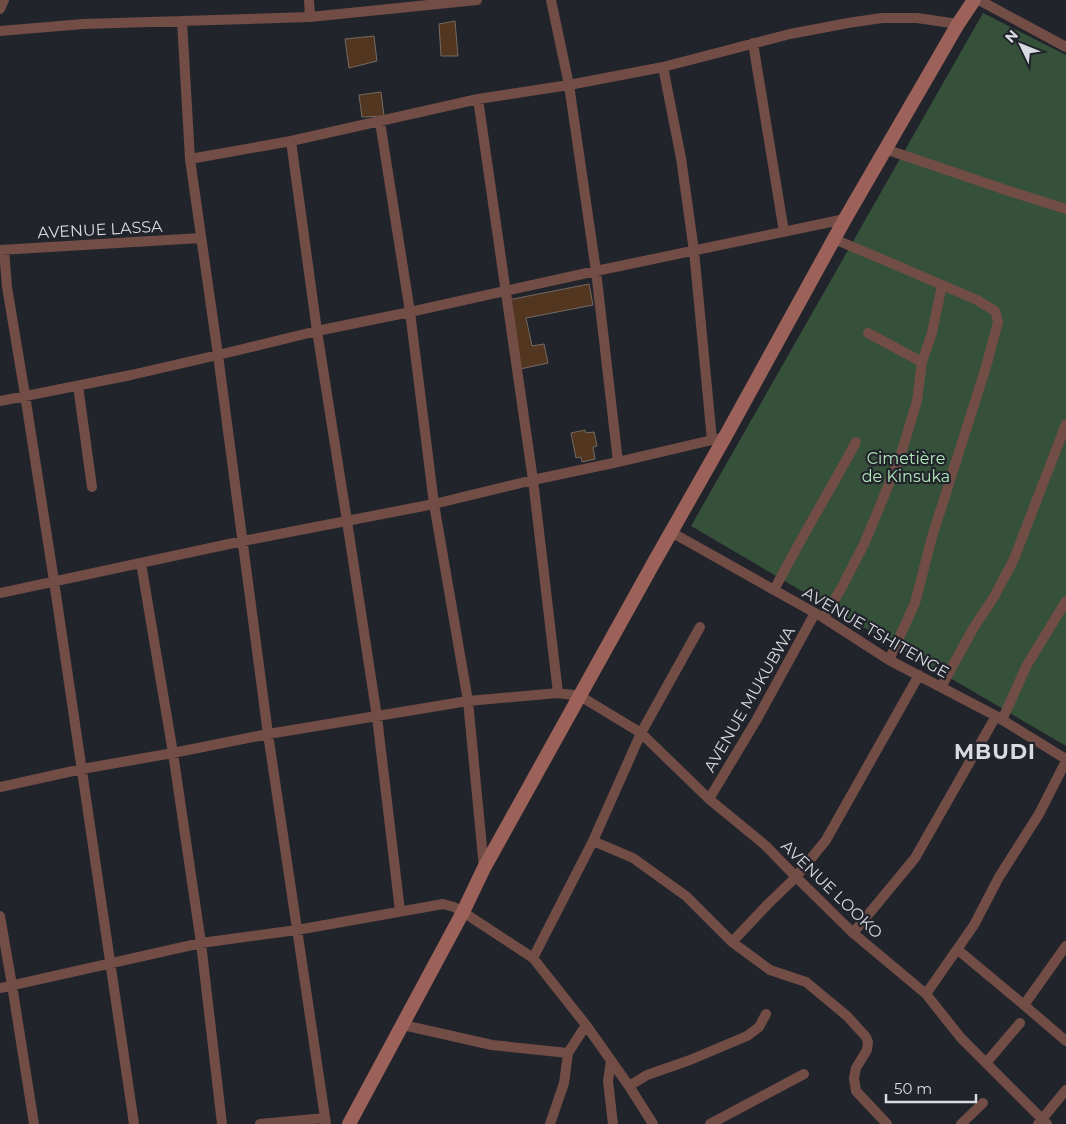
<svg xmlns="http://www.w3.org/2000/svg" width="1066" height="1124" font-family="Montserrat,sans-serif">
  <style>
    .green { fill: #35513a }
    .building { fill: #52361f; stroke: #736a63 }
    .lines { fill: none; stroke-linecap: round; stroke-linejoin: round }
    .street { stroke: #714d46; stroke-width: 10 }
    .secondary { stroke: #9c6259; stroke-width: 14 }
    .labels { text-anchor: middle; stroke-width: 4.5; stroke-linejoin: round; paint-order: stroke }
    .street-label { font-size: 16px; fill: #dadbe1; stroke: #22242c }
    .park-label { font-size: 16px; fill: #b2e7ba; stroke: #22242c }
    .district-label { font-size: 21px; font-weight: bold; letter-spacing: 1px; fill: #dadbe1; stroke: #22242c }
  </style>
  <rect width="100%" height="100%" fill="#22242c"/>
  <!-- green -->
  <path class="green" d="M983,13L1066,55V746L691,526Z"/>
  <!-- building -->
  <path class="building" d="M455,21L458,56H441L439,24Z
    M374,36L377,61L349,68L345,39Z
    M381,92L384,116L362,117L359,95Z
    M589,284L593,305L526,318L532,346L544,344L548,363L520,369L508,300Z
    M585,430L586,433L594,432L597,446L593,447L595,459L582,462L581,457L576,458L571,433Z"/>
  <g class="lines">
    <!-- street -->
    <path class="street" d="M309,0L310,17
      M551,0L569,85L596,271L618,462
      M979,0L1066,47
      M0,9L4,0
      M182,21L190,159L218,355L268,734L326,1124
      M0,31L83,24L310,17L477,0
      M753,43L784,232
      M663,67L681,158L694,251L712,440
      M478,99L533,480L558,693
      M380,122L410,312L434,504L468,701L484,868
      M291,141L317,331L347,521L377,717L400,911
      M885,149L1009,191L1066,209
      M190,159L291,141L478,99L569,85L663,67L790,34L848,23L882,18H917L958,24
      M834,239L891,263L977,300L995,311L998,322L986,367L932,537L915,603L889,660
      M0,250L201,238
      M4,250L7,287L25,395L54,581L134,1124
      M868,333L922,362
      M78,386L92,487
      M0,401L131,375L218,355L317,331L410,312L596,271L845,219
      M671,532L824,618L889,660L996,716L1066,759
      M141,563L173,753L201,943L222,1124
      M774,590C800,540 829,492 856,442
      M0,593L243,541L434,504L533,480L618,462L725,437
      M824,618L843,585L864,544L880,506L901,454L917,401L922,362L932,333L942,285
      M941,687L974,627L994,597L1014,559L1066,424
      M1002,720L1027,665L1066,601
      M0,787L82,769L173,753L268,734L468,701L558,693L580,696L641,733L709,799L766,846L796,877L853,933L926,994L961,1038L1047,1124
      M709,799L757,719L815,613
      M593,841L633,858L686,896L732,942L770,970L806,982L847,1016L866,1037L868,1042L867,1050L856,1068L854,1078L856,1091L887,1124
      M0,916L12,985L34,1124
      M853,933L915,858L996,716
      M732,942L768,904L796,877L826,840L919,675
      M958,950L1024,1005L1066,1041
      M533,958L593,841L641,733L700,627
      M0,988L201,943L297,930L443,904L454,907L463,912L533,958L586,1025L629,1086L653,1124
      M926,994L974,925L999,877L1039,814L1066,761
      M1024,1005L1066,946
      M403,1025L492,1045L568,1053
      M611,1061L608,1081L613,1124
      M986,1063L1020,1023
      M629,1086L647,1075L690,1060L747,1036L759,1027L766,1014
      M260,1124L325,1118
      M550,1124L564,1083L568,1053L586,1025
      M710,1124L804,1074
      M961,1124L983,1103
      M1038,1124L1066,1090"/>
    <!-- secondary -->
    <path class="secondary" d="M349,1124L463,912L484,868L653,564L725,437L845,219L958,24L974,0"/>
  </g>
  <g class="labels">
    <!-- street labels -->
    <g class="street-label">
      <text transform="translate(100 229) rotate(-3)" y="6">AVENUE LASSA</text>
      <text transform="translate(876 632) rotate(30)" y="6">AVENUE TSHITENGE</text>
      <text transform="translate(749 699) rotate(-60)" y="6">AVENUE MUKUBWA</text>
      <text transform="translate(832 889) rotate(44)" y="6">AVENUE LOOKO</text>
    </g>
    <!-- park labels -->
    <g class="park-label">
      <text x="906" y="464">Cimetière<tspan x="906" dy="18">de Kinsuka</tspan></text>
    </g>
    <!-- district labels -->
    <g class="district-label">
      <text x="995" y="759">MBUDI</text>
    </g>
  </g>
  <!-- north arrow -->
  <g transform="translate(1021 45) rotate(313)" stroke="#22242c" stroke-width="4" paint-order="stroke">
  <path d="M0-4L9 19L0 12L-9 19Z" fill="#dadbe1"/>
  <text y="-8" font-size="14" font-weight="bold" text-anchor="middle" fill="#dadbe1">N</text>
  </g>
  <!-- scale -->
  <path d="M886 1094v8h90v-8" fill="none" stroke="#dadbe1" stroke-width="2.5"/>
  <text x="894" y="1094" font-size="15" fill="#dadbe1" stroke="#22242c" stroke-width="4" paint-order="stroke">50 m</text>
</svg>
